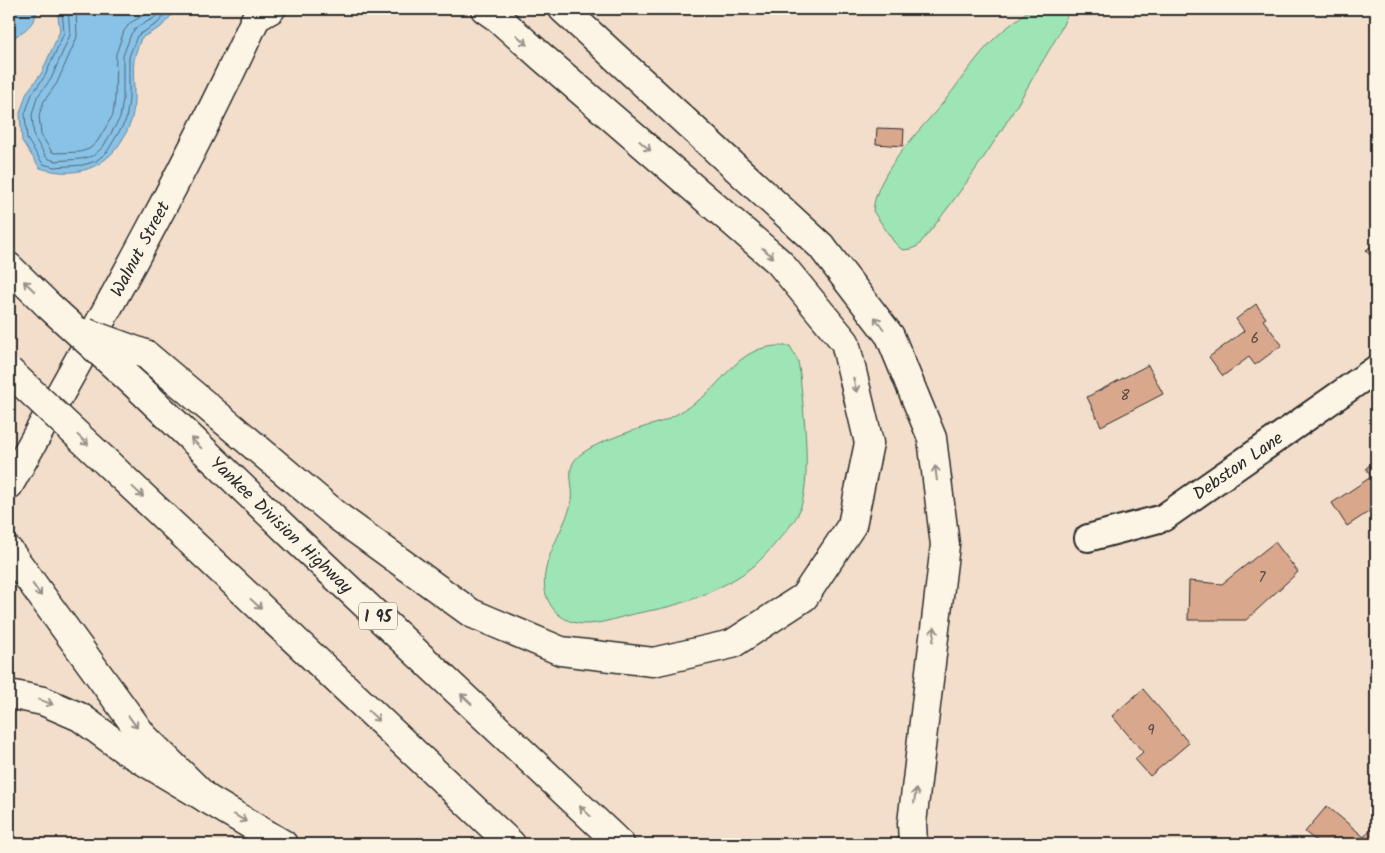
<svg xmlns="http://www.w3.org/2000/svg" width="1385" height="853" font-family="Kalam,sans-serif">
  <style>
    .green { fill: #9de5b4; stroke: #648870 }
    .water { fill: #89c2e7; stroke: #63869c }
    .lines { fill: none; stroke-linecap: round; stroke-linejoin: round }
    .shore { stroke: #516776; stroke-width: 1 }
    .building { fill: #d9a78c; stroke: #2b2b2b }
    .street-casing { stroke: #2b2b2b; stroke-width: 30 }
    .secondary-casing { stroke: #2b2b2b; stroke-width: 31 }
    .highway-casing { stroke: #2b2b2b; stroke-width: 31 }
    .street { stroke: #fcf5e5; stroke-width: 26 }
    .secondary { stroke: #fcf5e5; stroke-width: 28 }
    .highway { stroke: #fcf5e5; stroke-width: 28 }
    .highway-bridge-casing { stroke: #2b2b2b; stroke-width: 31; stroke-linecap: butt }
    .highway-bridge { stroke: #fcf5e5; stroke-width: 28 }
    .oneway { stroke: #949088 }
    .labels { text-anchor: middle; stroke-width: 5; stroke-linejoin: round; paint-order: stroke }
    .number-label { font-size: 15px; fill: #564a43 }
    .shield { fill: #fcf5e5; stroke: #6a6863; stroke-width: 1 }
    .shield-label { font-size: 16px; font-weight: bold; fill: #2b2b2b }
    .street-label { font-size: 18px; fill: #2b2b2b; stroke: #fcf5e5 }
  </style>
  <rect width="100%" height="100%" fill="#f2deca"/>
  <filter id="ink" filterUnits="userSpaceOnUse"><feTurbulence type="fractalNoise" baseFrequency=".02" numOctaves="2"/><feDisplacementMap in="SourceGraphic" scale="10" xChannelSelector="R" yChannelSelector="G"/><feConvolveMatrix kernelMatrix="1 2 1 2 8 2 1 2 1" color-interpolation-filters="sRGB"/></filter>
  <g filter="url(#ink)">
    <!-- green -->
    <path class="green" d="M1030,9L1069,10C1061,33 1047,53 1035,74C1001,135 962,192 918,246L911,249L902,250L894,242L873,211C876,171 923,128 947,98C963,77 977,56 995,38C1006,27 1019,19 1030,9Z
      M775,346H790L798,361L800,374C803,410 814,485 797,516C791,527 763,558 754,566C735,581 704,596 681,603C664,609 646,611 629,615C614,619 600,624 585,624C574,624 562,619 555,611C527,578 562,537 571,504C576,489 565,473 575,460C584,447 625,433 641,428C650,425 660,423 668,419C679,413 693,405 703,397C721,382 733,361 755,351C761,348 768,347 775,346Z"/>
    <!-- water -->
    <path class="water" d="M9,9H37C37,23 21,35 9,39Z
      M57,9H177L161,27L141,38C139,45 135,53 134,60C132,80 137,102 131,121C116,164 82,181 40,168L22,141L20,113L27,92L41,74L60,31Z"/>
    <g class="lines">
      <!-- shore -->
      <path class="shore" d="M62,9L64,33L45,76L32,94L25,114L27,139L43,164L54,167L83,165L96,161L107,152L126,120L129,99V57L137,36L158,23L170,9
        M68,9L70,35L51,79L37,97L32,115L34,137L47,158L55,161L81,159L93,156L103,147L120,118L123,99V56L131,34L136,28L154,18L162,9
        M76,9L77,37L57,83L44,101L39,115L41,135L52,152L56,153L80,152L89,149L97,142L113,115L115,98L116,54L124,31L130,23L149,12L152,9"/>
    </g>
    <!-- building -->
    <path class="building" d="M877,128L904,129L903,146L876,144Z
      M1376,243V263L1366,250Z
      M1256,304L1266,318L1263,320L1282,345L1255,365L1249,357L1223,376L1209,357L1244,331L1236,319Z
      M1148,365L1163,394L1101,426L1087,397Z
      M1376,461V502L1373,503L1376,507L1347,526L1332,503L1371,477L1366,468Z
      M1275,542L1298,572L1246,620H1188L1189,581L1222,584Z
      M1143,689L1189,743L1150,776L1135,759L1143,752L1112,716Z
      M1327,806L1364,837L1373,826L1376,829V844H1320L1305,832Z"/>
    <g class="lines">
      <defs>
        <g id="street">
          <path id="s1" d="M1088,538L1163,518L1376,369"/>
        </g>
        <g id="secondary">
          <path id="s2" d="M9,485C97,328 186,172 260,9"/>
        </g>
        <g id="highway">
          <path d="M563,9L821,246L890,336L932,438L945,545L912,823L913,844"/>
          <path d="M257,17L271,9"/>
          <path d="M9,267L48,305"/>
          <path d="M145,354L340,518L471,613L561,651L653,662L732,644L804,597L852,525L869,443L845,342L779,262L543,58L498,18L485,9"/>
          <path id="s3" d="M138,387L301,544L620,844"/>
          <path d="M103,459L511,844"/>
          <path d="M9,551L143,736L207,799"/>
          <path d="M9,694L43,701L80,717L125,750L283,844"/>
        </g>
      </defs>
      <!-- street casing -->
      <use href="#street" class="street-casing"/>
      <!-- secondary casing -->
      <use href="#secondary" class="secondary-casing"/>
      <!-- highway casing -->
      <use href="#highway" class="highway-casing"/>
      <!-- street -->
      <use href="#street" class="street"/>
      <!-- secondary -->
      <use href="#secondary" class="secondary"/>
      <!-- highway -->
      <use href="#highway" class="highway"/>
      <defs>
        <path id="highway-bridge" d="M48,305L138,387
          M87,333L145,354
          M9,371L103,459"/>
      </defs>
      <!-- highway-bridge casing -->
      <use href="#highway-bridge" class="highway-bridge-casing"/>
      <!-- highway-bridge -->
      <use href="#highway-bridge" class="highway-bridge"/>
    </g>
    <!-- one-way arrows -->
    <defs><path id="oneway-shaft" d="M-6 0H5M1.5-3L5.5 0L1.5 3" fill="none" stroke-width="1.6" stroke-linecap="round" stroke-linejoin="round" transform="scale(1.25)"/></defs>
    <g class="oneway">
      <use href="#oneway-shaft" transform="translate(522 40) rotate(42)"/>
      <use href="#oneway-shaft" transform="translate(645 146) rotate(41)"/>
      <use href="#oneway-shaft" transform="translate(768 253) rotate(41)"/>
      <use href="#oneway-shaft" transform="translate(29 286) rotate(-136)"/>
      <use href="#oneway-shaft" transform="translate(879 323) rotate(-127)"/>
      <use href="#oneway-shaft" transform="translate(855 385) rotate(76)"/>
      <use href="#oneway-shaft" transform="translate(83 440) rotate(43)"/>
      <use href="#oneway-shaft" transform="translate(196 443) rotate(-136)"/>
      <use href="#oneway-shaft" transform="translate(936 473) rotate(-97)"/>
      <use href="#oneway-shaft" transform="translate(138 492) rotate(43)"/>
      <use href="#oneway-shaft" transform="translate(37 590) rotate(55)"/>
      <use href="#oneway-shaft" transform="translate(256 604) rotate(43)"/>
      <use href="#oneway-shaft" transform="translate(934 634) rotate(-83)"/>
      <use href="#oneway-shaft" transform="translate(466 699) rotate(-137)"/>
      <use href="#oneway-shaft" transform="translate(46 702) rotate(20)"/>
      <use href="#oneway-shaft" transform="translate(374 716) rotate(43)"/>
      <use href="#oneway-shaft" transform="translate(133 722) rotate(54)"/>
      <use href="#oneway-shaft" transform="translate(915 796) rotate(-83)"/>
      <use href="#oneway-shaft" transform="translate(585 811) rotate(-137)"/>
      <use href="#oneway-shaft" transform="translate(240 818) rotate(31)"/>
    </g>
  </g>
  <g class="labels">
    <!-- number labels -->
    <g class="number-label">
      <text x="1255" y="343">6</text>
      <text x="1125" y="400">8</text>
      <text x="1262" y="582">7</text>
      <text x="1151" y="735">9</text>
    </g>
    <!-- shield labels -->
    <rect class="shield" x="359" y="602.5" width="38" height="27" rx="4"/>
    <g class="shield-label">
      <text x="378" y="622">I 95</text>
    </g>
    <!-- street labels -->
    <g class="street-label">
      <text dy="6" stroke="none"><textPath href="#s2" startOffset="270">Walnut Street</textPath></text>
      <text dy="6" stroke="none"><textPath href="#s1" startOffset="169">Debston Lane</textPath></text>
      <text dy="6" stroke="none"><textPath href="#s3" startOffset="199">Yankee Division Highway</textPath></text>
    </g>
  </g>
  <!-- margin -->
  <rect width="1385" height="853" fill="none" stroke="#fcf5e5" stroke-width="30"/>
  <rect x="15" y="15" width="1355" height="823" fill="none" stroke="#2b2b2b" stroke-width="2" filter="url(#ink)"/>
</svg>
